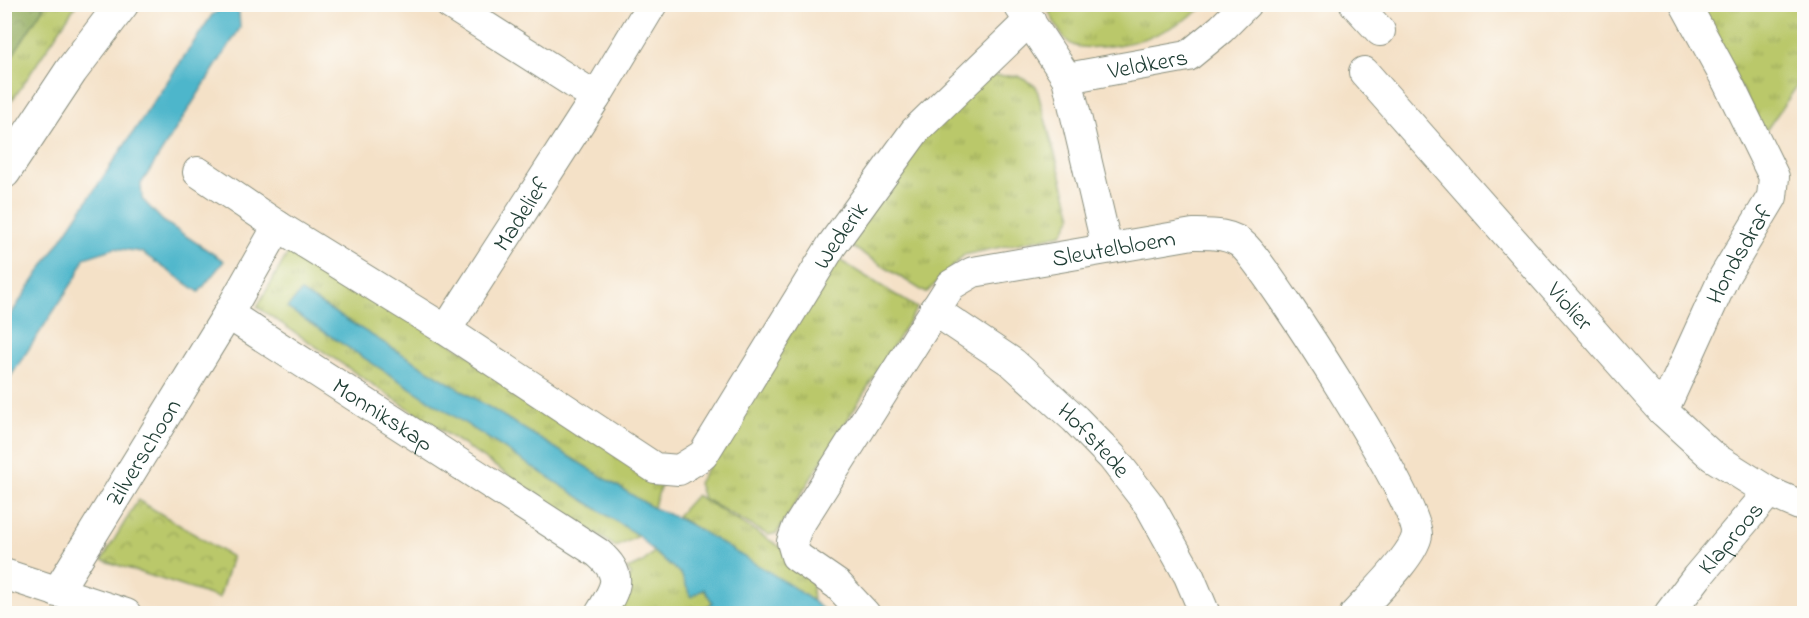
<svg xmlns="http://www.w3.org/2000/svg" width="1809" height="618" font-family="'Indie Flower',sans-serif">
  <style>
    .grass { fill: url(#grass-tufts); stroke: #6c824f; stroke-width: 1.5 }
    .forest { fill: url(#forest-crowns); stroke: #597449; stroke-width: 1.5 }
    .park { fill: url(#park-crowns); stroke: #6c824f; stroke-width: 1.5 }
    .water { fill: #4db6cb; stroke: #367a80; stroke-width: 1.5 }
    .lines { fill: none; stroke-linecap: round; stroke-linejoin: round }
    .minor-casing { stroke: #8a8f7e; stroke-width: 32 }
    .primary-casing { stroke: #8a8f7e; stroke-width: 35 }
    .minor { stroke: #fff; stroke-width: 30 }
    .primary { stroke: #fff; stroke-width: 33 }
    .labels { text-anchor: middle; stroke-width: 4.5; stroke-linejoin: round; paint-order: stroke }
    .street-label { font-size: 24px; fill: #1f3d34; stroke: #fdfcf7 }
  </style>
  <defs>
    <pattern id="grass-tufts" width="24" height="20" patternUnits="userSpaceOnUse" patternTransform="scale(1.5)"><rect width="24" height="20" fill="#bac86a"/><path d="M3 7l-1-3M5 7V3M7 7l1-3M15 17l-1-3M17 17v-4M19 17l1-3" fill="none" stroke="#97a458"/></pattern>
    <pattern id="forest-crowns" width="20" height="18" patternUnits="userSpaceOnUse" patternTransform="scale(1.5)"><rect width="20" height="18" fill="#93ac5e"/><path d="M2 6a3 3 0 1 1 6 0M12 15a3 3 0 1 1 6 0" fill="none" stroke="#778d4e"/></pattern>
    <pattern id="park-crowns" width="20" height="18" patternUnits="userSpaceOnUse" patternTransform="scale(1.5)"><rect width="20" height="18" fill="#bac86a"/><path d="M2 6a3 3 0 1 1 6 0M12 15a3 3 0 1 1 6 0" fill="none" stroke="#97a458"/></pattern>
  </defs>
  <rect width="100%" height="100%" fill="#fdfcf7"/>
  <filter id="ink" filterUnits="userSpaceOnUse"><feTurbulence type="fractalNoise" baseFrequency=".0167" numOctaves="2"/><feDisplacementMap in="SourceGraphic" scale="12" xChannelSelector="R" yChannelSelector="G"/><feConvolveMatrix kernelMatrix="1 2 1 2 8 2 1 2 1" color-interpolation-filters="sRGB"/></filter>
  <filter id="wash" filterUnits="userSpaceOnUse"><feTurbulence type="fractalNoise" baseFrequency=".008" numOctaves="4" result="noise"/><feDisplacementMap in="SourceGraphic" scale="24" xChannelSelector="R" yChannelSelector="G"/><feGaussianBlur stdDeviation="1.35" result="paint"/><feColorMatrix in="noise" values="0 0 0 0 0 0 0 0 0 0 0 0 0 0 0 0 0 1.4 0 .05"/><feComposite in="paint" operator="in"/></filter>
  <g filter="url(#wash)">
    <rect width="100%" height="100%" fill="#f4e1c7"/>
    <!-- grass -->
    <path class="grass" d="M45,5H76L18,92L5,109V67Z
      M1056,5V4L1207,5C1174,29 1143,44 1101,47C1094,47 1081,49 1073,45C1062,40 1055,23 1049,12Z
      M1696,5H1804V76L1765,132Z
      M993,76H1018L1036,86L1072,216L1062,234L964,255L926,293L846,243L936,109Z
      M292,246L665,475L653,508L301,292L288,308L639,536L616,547L257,307Z
      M836,258L917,308L777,533L768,535L703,498L698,483Z
      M696,495L810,565L813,601L677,516Z
      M654,552L681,574L691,596L704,589L713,603L701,610L703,613L607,614L631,574L627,569L642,563Z"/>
    <!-- forest -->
    <path class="forest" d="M5,4L45,5L5,67L4,5Z"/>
    <!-- park -->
    <path class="park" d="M138,500L232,557L219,598L102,560Z"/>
    <!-- water -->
    <path class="water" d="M227,5H234L239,13L240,28L141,184L142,199L163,221L224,261L199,292L141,252L115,248L84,258L77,276L5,385V323L212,15Z
      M301,292L653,508C684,519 711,537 739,554C769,572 801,590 827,613H703L701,611L713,603L704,589L691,597L681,574L654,552L639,536L287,308Z"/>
  </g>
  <g filter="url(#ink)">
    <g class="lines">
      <defs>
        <g id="minor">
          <path d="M450,4L596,97"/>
          <path d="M1018,4L1067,78L1107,248"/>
          <path d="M1355,4L1380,31"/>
          <path id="s1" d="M1364,72L1663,411L1712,456L1769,492L1804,507"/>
          <path id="s2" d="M1067,78L1188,56L1221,29L1246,4"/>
          <path id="s3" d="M198,172L278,226L446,330L655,468L679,470L703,455L832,245L915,131L1030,20"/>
          <path id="s4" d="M278,226L228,314L598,553C624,576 617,586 600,614"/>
          <path id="s5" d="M934,310L1013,363L1075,419L1112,457L1150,506L1189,576L1205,614"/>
          <path id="s6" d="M446,330L596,97L652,4"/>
          <path id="s7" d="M1663,411L1724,277L1772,197L1774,177L1727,81L1685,4"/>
          <path d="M4,574L126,614"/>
          <path id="s8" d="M57,592L228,314"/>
          <path id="s9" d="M865,614L838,585L796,556L792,542L797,528L951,285L973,272L1193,234C1210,234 1232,233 1245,247C1272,275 1422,507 1417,535C1413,557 1371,596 1355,614"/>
          <path id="s10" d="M1669,614L1697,577L1769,492"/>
        </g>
        <path id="primary" d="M4,172L71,71L122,4"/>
      </defs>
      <!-- minor casing -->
      <use href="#minor" class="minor-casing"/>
      <!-- primary casing -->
      <use href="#primary" class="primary-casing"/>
      <!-- minor -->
      <use href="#minor" class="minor"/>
      <!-- primary -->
      <use href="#primary" class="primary"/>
    </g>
  </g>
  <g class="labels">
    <!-- street labels -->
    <g class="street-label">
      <text dy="8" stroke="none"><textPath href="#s2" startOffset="82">Veldkers</textPath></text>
      <text dy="8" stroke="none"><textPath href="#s6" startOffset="138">Madelief</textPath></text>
      <text dy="8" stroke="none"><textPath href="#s3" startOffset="856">Wederik</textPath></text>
      <text dy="8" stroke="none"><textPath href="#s9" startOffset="576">Sleutelbloem</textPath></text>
      <text dy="8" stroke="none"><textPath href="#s7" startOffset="174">Hondsdraf</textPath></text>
      <text dy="8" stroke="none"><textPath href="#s1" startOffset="312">Violier</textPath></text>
      <text dy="8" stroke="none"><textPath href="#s4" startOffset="286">Monnikskap</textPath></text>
      <text dy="8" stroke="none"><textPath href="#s5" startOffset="207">Hofstede</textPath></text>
      <text dy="8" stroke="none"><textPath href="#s8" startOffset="164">Zilverschoon</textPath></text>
      <text dy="8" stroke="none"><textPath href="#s10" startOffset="98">Klaproos</textPath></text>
    </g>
  </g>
  <!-- margin -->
  <rect width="1809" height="618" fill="none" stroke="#fdfcf7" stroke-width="24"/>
</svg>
